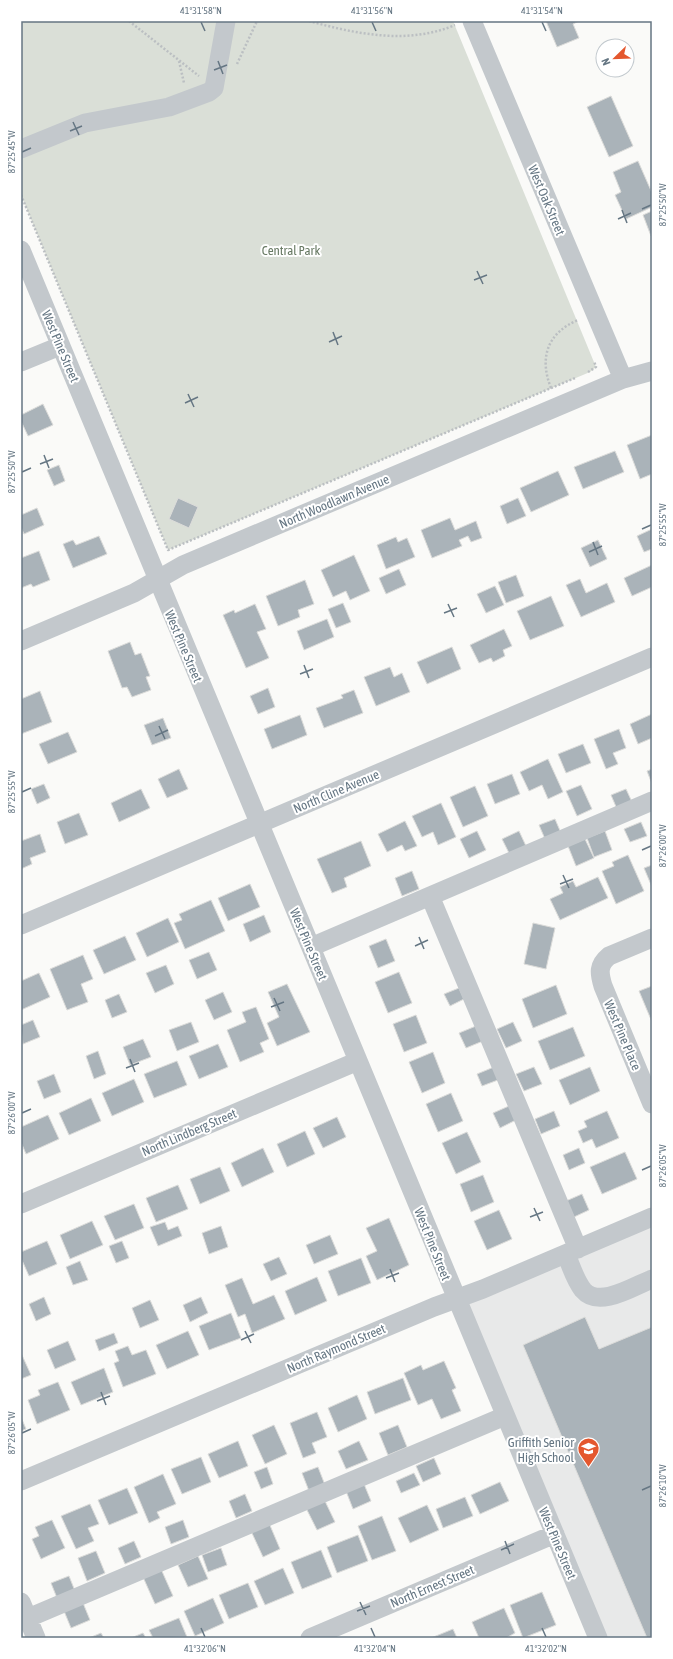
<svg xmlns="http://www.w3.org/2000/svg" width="673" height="1659" font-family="'Asap Condensed',sans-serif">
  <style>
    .built { fill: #e8e9e9 }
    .green { fill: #dadfd7 }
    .building { fill: #aab3b9; stroke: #dcdcda }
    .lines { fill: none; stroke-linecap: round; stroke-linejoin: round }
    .path { stroke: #bbbfc2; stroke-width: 2.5; stroke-dasharray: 2 2; stroke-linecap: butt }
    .minor { stroke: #c3c8cc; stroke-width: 19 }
    .ticks { fill: none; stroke: #657683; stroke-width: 1.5 }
    .labels { text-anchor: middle; stroke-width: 4; stroke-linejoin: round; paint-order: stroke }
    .street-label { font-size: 13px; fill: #657683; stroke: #fff }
    .park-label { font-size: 13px; fill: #687a64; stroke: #fff }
    .poi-label { font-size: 13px; fill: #657683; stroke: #fff; text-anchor: end }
    .neatline { fill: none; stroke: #657683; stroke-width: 1.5 }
    .ticks-label { font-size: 10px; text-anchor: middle; fill: #657683 }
  </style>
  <rect width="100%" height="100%" fill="#fafaf8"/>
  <!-- built -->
  <path class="built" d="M652,1216V1638H597L456,1299Z"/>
  <!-- green -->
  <path class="green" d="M21,21H453L596,367L590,372L168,550L21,195Z"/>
  <!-- building -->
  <path class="building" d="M546,21H579L573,24L579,38L557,47Z
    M611,96L633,146L609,157L587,107Z
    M638,161L652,193V207L626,219L615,195L621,192L613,172Z
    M652,211V236H651L643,215Z
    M43,404L53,425L28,436L21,421V415Z
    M652,435V474L640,479L627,445Z
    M615,451L624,472L583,489L574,467Z
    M59,465L65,481L54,486L47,470Z
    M558,471L569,495L531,512L520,488Z
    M178,498L198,507L189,528L169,519Z
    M518,498L526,516L507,524L500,506Z
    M37,508L44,525L24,534L21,527V515Z
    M450,518L455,530L476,521L482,538L471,542L468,536L459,540L462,546L432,558L421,530Z
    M652,529V549L644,552L637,536Z
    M99,536L107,554L73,568L63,544L73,540L76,545Z
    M396,537L398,542L407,538L415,557L386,569L377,545Z
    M598,540L607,559L590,567L581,548Z
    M39,551L50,580L33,587L31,584L21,588V558Z
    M354,555L370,591L350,600L346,591L333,597L321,570Z
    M652,565V587L632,596L624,578Z
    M399,569L406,585L386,594L379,578Z
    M516,575L524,596L506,603L498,582Z
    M580,579L586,593L607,583L615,602L581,617L566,585Z
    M305,580L314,604L298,610L300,617L278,626L266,596Z
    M495,586L504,605L486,613L477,594Z
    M551,596L564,626L530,640L517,611Z
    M343,603L351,622L336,628L328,609Z
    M255,604L266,629L257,632L269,658L246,668L223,615L234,610L235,613Z
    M327,619L334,637L304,650L297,631Z
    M504,629L512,646L503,650L505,656L493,662L491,658L479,663L470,645Z
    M130,642L135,655L141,653L150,676L146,677L151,690L132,697L127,687L122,688L108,651Z
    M452,647L461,669L427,684L417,662Z
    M390,667L394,677L402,673L410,692L376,706L364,677Z
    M268,688L275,707L258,714L250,696Z
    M354,690L363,713L324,728L316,708L343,698L341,695Z
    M40,691L52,722L21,734V699Z
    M652,714V738L638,744L630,724Z
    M300,715L307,735L272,749L264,729Z
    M163,718L171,738L152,745L144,725Z
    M619,729L626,748L613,753L618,764L606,769L594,739Z
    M68,732L77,752L48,764L39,744Z
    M583,744L591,763L566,773L558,754Z
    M548,759L563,792L548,799L542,785L529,791L520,772Z
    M179,769L188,789L167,798L158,779Z
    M652,769V784L647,771Z
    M512,774L520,794L495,804L487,784Z
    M44,784L50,798L37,804L31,789Z
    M581,785L592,809L577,816L566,791Z
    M475,786L488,816L463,827L450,797Z
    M141,789L150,808L119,822L111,803Z
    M626,789L632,802L617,809L611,795Z
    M441,803L456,837L438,845L433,832L422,837L412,816Z
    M79,813L88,835L65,844L57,822Z
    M555,819L561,833L545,839L539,825Z
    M405,821L417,846L405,851L402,845L387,852L378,834Z
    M641,822L647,836L630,842L624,829Z
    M477,831L486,850L469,858L460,839Z
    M519,831L526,846L509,853L502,839Z
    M605,831L612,850L594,857L587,838Z
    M40,834L46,852L30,858L32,864L21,869V841Z
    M585,839L594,858L576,866L568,846Z
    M361,841L371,866L344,878L347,887L332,893L317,859Z
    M628,855L644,891L616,904L602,871L614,866L612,862Z
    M652,865V887L644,868Z
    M412,871L419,889L402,896L395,878Z
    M598,877L608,898L560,920L550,899L563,893L560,887L573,881L576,887Z
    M250,884L260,907L228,921L218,898Z
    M211,900L225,931L185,949L174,923L182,920L179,914Z
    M264,915L271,932L250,942L243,924Z
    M168,918L179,942L147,957L136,933Z
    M533,923L555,928L546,969L524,964Z
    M125,936L136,960L104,974L93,950Z
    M386,939L395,961L378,968L369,946Z
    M209,952L217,970L197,979L189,960Z
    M83,955L93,979L81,984L88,1002L67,1010L50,969Z
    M166,965L174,984L155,993L146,973Z
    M399,972L412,1003L388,1013L375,982Z
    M39,973L50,997L21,1010V981Z
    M287,984L310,1032L277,1046L267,1023L279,1017L268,992Z
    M556,985L567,1014L533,1028L522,999Z
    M652,986V1022L639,991Z
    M459,988L464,999L450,1006L444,994Z
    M223,992L232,1012L214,1020L205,1000Z
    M119,994L127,1012L112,1018L105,1000Z
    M256,1007L269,1039L260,1043L264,1052L240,1062L227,1030L246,1022L242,1012Z
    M416,1015L427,1043L404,1052L393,1024Z
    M33,1020L40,1037L23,1044L21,1025Z
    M191,1022L199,1042L177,1051L169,1030Z
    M513,1022L522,1041L506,1048L497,1029Z
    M476,1026L483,1041L466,1048L459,1033Z
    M573,1027L585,1056L550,1070L538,1041Z
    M143,1039L151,1057L130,1065L123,1047Z
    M218,1044L228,1067L199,1079L189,1056Z
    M98,1051L106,1074L94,1079L86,1056Z
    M433,1052L445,1083L422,1093L409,1062Z
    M177,1061L187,1085L154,1098L144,1074Z
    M494,1067L498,1080L482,1086L477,1074Z
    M534,1067L542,1084L524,1091L516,1074Z
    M590,1067L600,1091L570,1105L559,1080Z
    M54,1074L61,1092L44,1099L37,1081Z
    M134,1079L144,1102L112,1116L102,1093Z
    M451,1093L463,1121L438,1132L426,1104Z
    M91,1098L101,1121L69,1135L59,1113Z
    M509,1106L516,1120L500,1128L493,1113Z
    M554,1111L560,1126L541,1134L535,1119Z
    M607,1111L619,1138L596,1148L592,1139L583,1143L578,1131L587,1127L584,1121Z
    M48,1115L59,1139L26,1154L21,1142V1127Z
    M337,1117L346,1137L323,1148L313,1128Z
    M305,1131L315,1154L287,1167L277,1144Z
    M467,1132L481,1162L456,1174L442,1143Z
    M263,1148L274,1172L242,1187L231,1163Z
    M579,1148L585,1163L569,1170L563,1155Z
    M625,1152L637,1179L602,1194L590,1167Z
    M220,1167L230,1191L200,1204L190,1179Z
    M483,1175L494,1202L471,1212L460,1184Z
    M178,1185L188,1209L156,1222L146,1198Z
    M582,1194L589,1210L574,1217L566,1201Z
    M134,1204L144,1228L115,1240L104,1216Z
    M499,1210L512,1239L487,1250L474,1221Z
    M389,1218L409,1265L377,1280L366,1256L377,1251L366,1228Z
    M92,1221L103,1245L70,1259L60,1235Z
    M165,1222L168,1230L178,1226L182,1236L158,1246L150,1227Z
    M221,1226L228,1247L209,1254L202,1233Z
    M330,1235L338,1254L314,1264L306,1245Z
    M47,1241L57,1264L29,1276L21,1258V1252Z
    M122,1241L129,1258L116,1263L109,1246Z
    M279,1257L287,1274L271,1281L263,1264Z
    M361,1258L371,1283L338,1296L328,1271Z
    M80,1261L88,1280L73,1285L66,1267Z
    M317,1277L327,1301L295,1315L285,1291Z
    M242,1278L253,1304L274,1295L285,1319L252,1333L245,1314L238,1317L225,1285Z
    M44,1297L51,1314L36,1321L29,1304Z
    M201,1297L208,1313L190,1322L183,1305Z
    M150,1300L159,1320L140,1328L132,1308Z
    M231,1313L241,1338L209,1350L199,1326Z
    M585,1317L599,1349L652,1327V1638H647L523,1345Z
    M188,1331L199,1355L167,1369L156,1345Z
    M114,1333L118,1343L99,1351L95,1340Z
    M68,1341L76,1360L55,1369L47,1350Z
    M128,1346L132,1355L146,1350L156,1374L123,1387L114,1363L119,1361L115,1351Z
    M21,1353L31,1375L21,1379Z
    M444,1361L456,1388L452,1390L461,1411L441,1419L432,1399L418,1405L404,1373L421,1365L423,1370Z
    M104,1368L113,1392L81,1405L71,1382Z
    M403,1378L411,1400L375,1414L367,1392Z
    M58,1382L70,1410L37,1424L28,1400L40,1395L38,1390Z
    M357,1395L367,1419L338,1432L328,1408Z
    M317,1412L327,1437L312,1443L316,1453L303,1458L290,1423Z
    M21,1417L26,1429L21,1431Z
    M274,1425L287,1454L265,1464L252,1435Z
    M398,1425L407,1447L388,1455L379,1433Z
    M238,1441L248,1466L219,1478L208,1454Z
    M359,1441L368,1460L346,1469L338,1451Z
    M201,1457L211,1482L182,1494L171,1469Z
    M434,1458L441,1474L423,1482L416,1466Z
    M267,1467L273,1484L261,1489L254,1472Z
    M318,1467L325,1485L309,1491L302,1473Z
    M414,1473L420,1485L401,1493L396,1481Z
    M163,1474L176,1504L157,1512L160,1518L149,1523L134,1487Z
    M500,1482L509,1501L480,1514L471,1495Z
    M364,1484L371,1501L353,1509L346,1491Z
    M127,1488L138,1513L109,1525L98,1500Z
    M245,1494L252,1511L236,1518L229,1501Z
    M465,1497L473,1516L443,1528L436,1509Z
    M324,1499L335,1522L317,1530L306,1508Z
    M90,1504L99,1524L88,1528L94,1541L76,1549L61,1516Z
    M427,1505L439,1530L410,1543L398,1518Z
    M382,1516L396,1551L372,1560L358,1526Z
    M52,1520L65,1548L41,1559L32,1539L39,1536L35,1527Z
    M183,1520L189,1537L171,1544L165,1527Z
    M269,1523L280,1549L263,1557L251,1531Z
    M358,1535L368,1561L337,1573L327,1547Z
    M134,1541L141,1557L125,1564L118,1548Z
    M221,1548L227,1565L208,1572L202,1555Z
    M321,1550L332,1577L302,1589L291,1562Z
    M96,1551L105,1573L87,1581L78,1558Z
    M198,1556L208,1579L188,1587L178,1565Z
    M283,1568L294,1593L265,1605L254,1581Z
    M161,1569L173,1596L155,1604L143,1577Z
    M69,1576L75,1591L57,1598L51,1583Z
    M248,1583L258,1607L229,1619L219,1595Z
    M542,1592L556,1625L523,1638L510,1605Z
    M213,1598L224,1623L195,1636L184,1611Z
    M83,1603L90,1620L71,1628L64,1611Z
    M504,1608L515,1633L506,1638H479L472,1622Z
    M179,1618L187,1637L153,1638L149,1630Z
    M453,1629L457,1638H431Z
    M101,1633L104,1638H89Z
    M143,1633L146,1638H131Z"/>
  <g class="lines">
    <!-- path -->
    <path class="path" d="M129,21L199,76
      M309,21C356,34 408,45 455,25
      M179,61L184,83
      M237,64L257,21
      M21,195L168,550L575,378
      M588,372L596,367L594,361
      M551,388C539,358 547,333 578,320"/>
    <!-- minor -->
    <path class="minor" d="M472,21L623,379
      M21,149L85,123L169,107L209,92L214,88L226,21
      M21,250L598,1638
      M21,362L60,346
      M21,641L134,593L183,565L623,379L652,371
      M430,896L578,1249
      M21,925L652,657
      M652,938L609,956C598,965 599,973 603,986L652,1104
      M311,947L652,801
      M21,1204L358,1061
      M566,1254C571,1266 575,1280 583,1290C599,1309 634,1286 652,1279
      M21,1481L434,1307L483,1289L652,1217
      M21,1602L36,1638
      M21,1621L505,1416
      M310,1638L555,1534"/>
  </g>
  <!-- ticks -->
  <path class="ticks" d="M201,22L205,31M372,22L376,31M542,22L546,31M218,61L223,74M214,70L227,65M73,122L79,135M70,131L82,126M22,152L31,148M642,209L651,205M622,210L627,223M618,219L631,213M477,271L483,284M474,280L487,275M333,332L338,345M329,342L342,336M188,394L194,407M185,403L198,397M44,455L49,468M40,464L53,459M22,472L31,468M642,529L651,525M593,542L598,555M589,552L602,546M448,604L454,617M444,613L457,608M304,665L309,678M300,674L313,669M159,726L165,739M155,736L168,730M22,792L31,788M642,850L651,846M563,875L569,888M560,884L573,879M419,937L424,949M415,946L428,940M274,998L280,1011M271,1007L284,1002M130,1059L135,1072M126,1068L139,1063M22,1113L31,1109M642,1170L651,1166M534,1208L540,1221M530,1217L543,1212M390,1269L395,1282M386,1278L399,1273M245,1331L251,1343M241,1340L254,1334M101,1392L106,1405M97,1401L110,1396M22,1433L31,1429M642,1490L651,1486M505,1541L510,1554M501,1550L514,1544M360,1602L366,1615M357,1611L370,1606M201,1628L205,1637M371,1628L375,1637M542,1628L546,1637"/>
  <!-- icons -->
  <defs>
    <symbol id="school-pin" viewBox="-11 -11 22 30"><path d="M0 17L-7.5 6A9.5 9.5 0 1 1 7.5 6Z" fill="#e4572e" stroke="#fff"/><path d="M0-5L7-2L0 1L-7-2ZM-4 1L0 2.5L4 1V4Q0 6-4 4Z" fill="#fff"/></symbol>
  </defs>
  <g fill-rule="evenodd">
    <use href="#school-pin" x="576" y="1436" width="25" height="34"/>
  </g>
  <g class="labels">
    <!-- street labels -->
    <g class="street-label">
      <text transform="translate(547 200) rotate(67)" y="5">West Oak Street</text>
      <text transform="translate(61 346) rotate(67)" y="5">West Pine Street</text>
      <text transform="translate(334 501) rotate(-23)" y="5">North Woodlawn Avenue</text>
      <text transform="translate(184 646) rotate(67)" y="5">West Pine Street</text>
      <text transform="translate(336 791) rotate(-23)" y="5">North Cline Avenue</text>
      <text transform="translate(309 944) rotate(67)" y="5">West Pine Street</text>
      <text transform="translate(623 1035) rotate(67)" y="5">West Pine Place</text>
      <text transform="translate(189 1132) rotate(-23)" y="5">North Lindberg Street</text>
      <text transform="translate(433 1244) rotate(68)" y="5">West Pine Street</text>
      <text transform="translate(336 1348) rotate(-23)" y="5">North Raymond Street</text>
      <text transform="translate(558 1543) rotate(67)" y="5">West Pine Street</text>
      <text transform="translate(432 1586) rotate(-23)" y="5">North Ernest Street</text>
    </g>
    <!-- park labels -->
    <g class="park-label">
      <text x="291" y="255">Central Park</text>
    </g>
    <!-- poi labels -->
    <g class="poi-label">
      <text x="574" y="1447">Griffith Senior<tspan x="574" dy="15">High School</tspan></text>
    </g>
  </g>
  <!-- border -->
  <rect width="673" height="1659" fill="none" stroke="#ffffff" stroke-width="44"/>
  <!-- north arrow -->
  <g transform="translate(615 58) rotate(247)"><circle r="19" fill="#ffffff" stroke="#c1c8cd"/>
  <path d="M0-3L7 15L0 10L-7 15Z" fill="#e4572e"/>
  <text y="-6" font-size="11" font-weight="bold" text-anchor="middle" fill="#657683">N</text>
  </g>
  <rect x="22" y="22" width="629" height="1615" class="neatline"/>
  <g class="ticks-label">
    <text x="201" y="14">41°31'58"N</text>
    <text x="372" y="14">41°31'56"N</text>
    <text x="542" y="14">41°31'54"N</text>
    <text transform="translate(11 152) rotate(-90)" y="4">87°25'45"W</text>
    <text transform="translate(662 205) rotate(-90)" y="4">87°25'50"W</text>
    <text transform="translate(11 472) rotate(-90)" y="4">87°25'50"W</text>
    <text transform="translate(662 525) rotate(-90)" y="4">87°25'55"W</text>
    <text transform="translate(11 792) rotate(-90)" y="4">87°25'55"W</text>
    <text transform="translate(662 846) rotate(-90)" y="4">87°26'00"W</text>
    <text transform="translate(11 1113) rotate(-90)" y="4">87°26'00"W</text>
    <text transform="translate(662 1166) rotate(-90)" y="4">87°26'05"W</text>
    <text transform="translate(11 1433) rotate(-90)" y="4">87°26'05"W</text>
    <text transform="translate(662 1486) rotate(-90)" y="4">87°26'10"W</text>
    <text x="205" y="1652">41°32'06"N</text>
    <text x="375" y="1652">41°32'04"N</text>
    <text x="546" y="1652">41°32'02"N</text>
  </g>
</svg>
